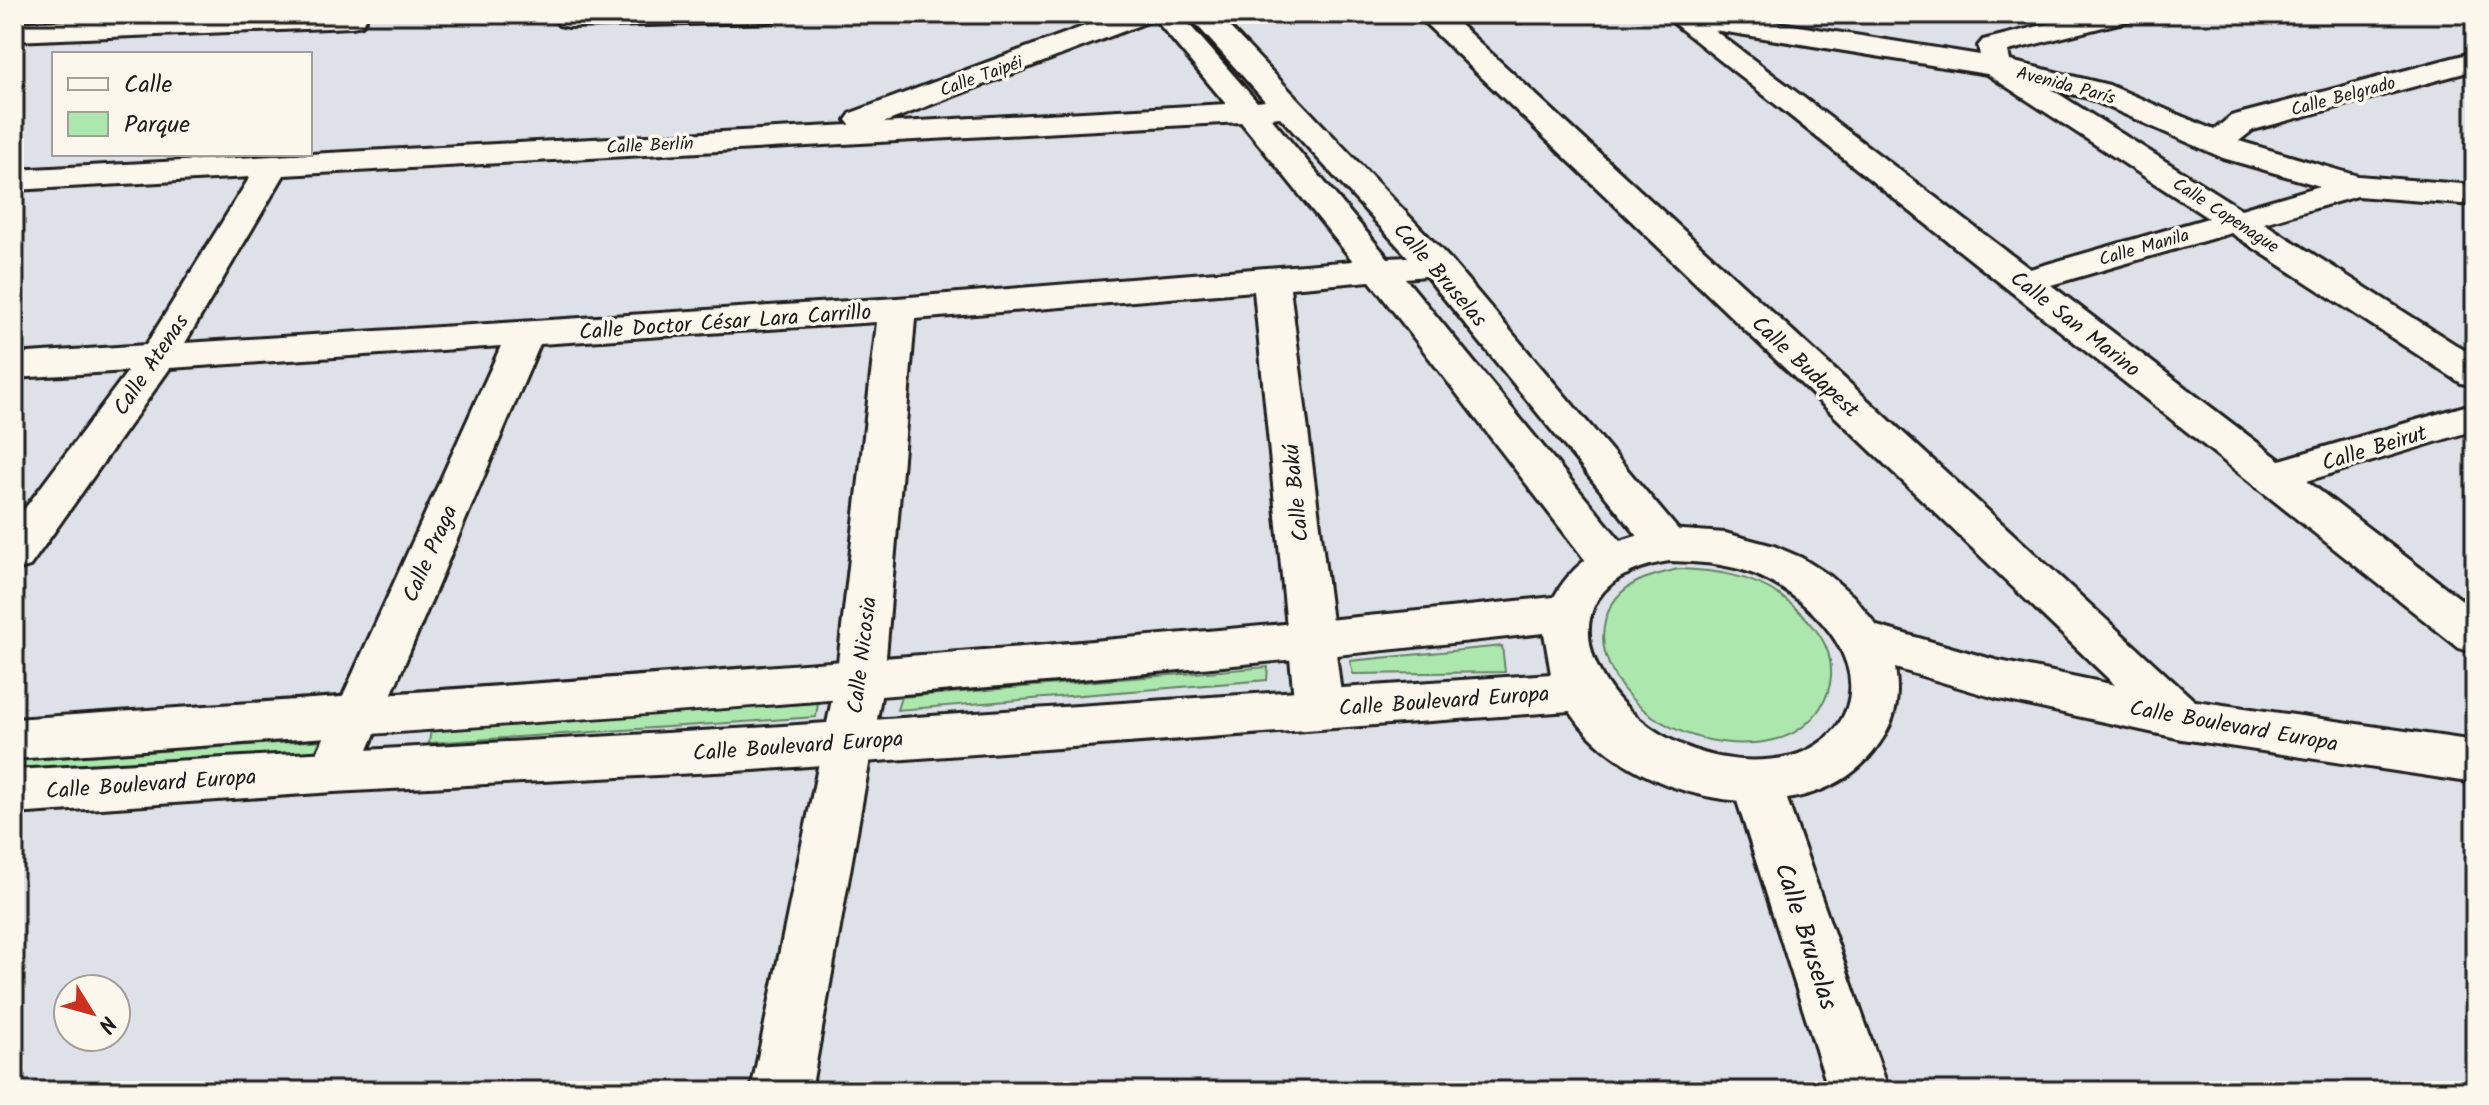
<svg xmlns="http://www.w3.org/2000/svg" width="2489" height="1105" font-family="Kalam,sans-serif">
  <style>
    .green { fill: #ace8ae; stroke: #648265; stroke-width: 2 }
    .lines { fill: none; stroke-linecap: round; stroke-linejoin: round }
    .minor-casing { stroke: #1c1c1c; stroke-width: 6 }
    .secondary-casing { stroke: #1c1c1c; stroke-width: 6 }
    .minor { fill: #fbf7ec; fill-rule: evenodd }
    .secondary { fill: #fbf7ec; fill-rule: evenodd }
    .labels { text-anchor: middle; stroke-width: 7; stroke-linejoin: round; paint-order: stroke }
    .far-street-label { font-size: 18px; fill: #1c1c1c; stroke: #fbf7ec }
    .street-label { font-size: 22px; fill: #1c1c1c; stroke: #fbf7ec }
    .near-street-label { font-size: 26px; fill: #1c1c1c; stroke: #fbf7ec }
  </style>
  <rect width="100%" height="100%" fill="#dee2e8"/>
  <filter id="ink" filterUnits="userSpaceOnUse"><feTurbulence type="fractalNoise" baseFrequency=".0125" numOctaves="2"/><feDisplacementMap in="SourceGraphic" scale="16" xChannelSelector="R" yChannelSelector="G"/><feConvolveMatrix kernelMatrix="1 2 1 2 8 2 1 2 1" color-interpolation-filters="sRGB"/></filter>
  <g filter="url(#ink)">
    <!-- green -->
    <path class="green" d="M1678,569C1714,570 1752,575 1782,597C1799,610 1818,628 1826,647C1843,688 1815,731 1774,740C1709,755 1624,721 1605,653C1600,632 1605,608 1622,592C1637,578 1659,574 1678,569Z
      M1502,646L1505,672L1353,674L1350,661Z
      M1268,667L1267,680L897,710L901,697Z
      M818,703L816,717L429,743L431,729Z
      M338,739L333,750L14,776V761Z"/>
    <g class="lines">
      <defs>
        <path id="minor" d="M261,14H363L366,19L362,25L352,27L14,41V23Z
          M550,14H779L775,20L765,22L569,27L559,25Z
          M1117,14H1180L1257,102L1265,101L1187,14H1217L1448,257L1691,545L1684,556L1669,561L1654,556L1426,276L1405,278L1628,550L1634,562L1628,574L1612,578L1596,574L1370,281L1290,288L1343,709L1336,723L1319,729L1302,723L1295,709L1254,291L915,319L884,680L811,1091H751L836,680L877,322L540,344L359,771L352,786L334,792L316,786L309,771L501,346L170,368L30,566L14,571V523L128,371L14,378V354L146,345L250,177L14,190V170L850,125L846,120L851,113ZM1154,18L1226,104L883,123L1153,20ZM1280,117L1408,257L1388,258L1271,118ZM1241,122L1353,261L897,298L185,343L284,175Z
          M1408,14H1533L1529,20L1519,22H1457L2199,705L2206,719L2199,733L2182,739L2165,733L1424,22L1412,20Z
          M1662,14H1723L1980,55L1978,46L1983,40L2087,14H2135L2131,20L2008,51L2010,61L2109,85L2214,130L2231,116L2475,52V70L2253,130L2239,141L2358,176L2475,185V205L2357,196L2264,223L2475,357V386L2461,383L2231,233L2051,285L2280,460L2475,403V430L2307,481L2475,610V653L2459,648ZM1714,30L1987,74L2208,218L2030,269ZM2051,89L2088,98L2223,158L2320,186L2241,209Z
          M1756,761L1774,767L1781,782L1889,1091H1829L1731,782L1738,767Z"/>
        <path id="secondary" d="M1669,529L1725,533L1774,546L1802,558L1830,576L1854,597L1877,626L1995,660L2182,699L2475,741V783L2182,739L1995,698L1895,668C1900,697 1896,720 1879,744C1814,843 1626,802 1570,711L753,770L334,792L14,814V770L753,728L1551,674L1544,633C1035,690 525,723 14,759V719C528,684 1042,652 1554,597C1579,552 1620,537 1669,529ZM1669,561C1704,562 1738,564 1769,581C1819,607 1877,670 1837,727C1827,740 1808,752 1792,756C1634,793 1496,589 1669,561Z"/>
      </defs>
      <!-- minor casing -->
      <use href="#minor" class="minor-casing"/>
      <!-- secondary casing -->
      <use href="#secondary" class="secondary-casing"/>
      <!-- minor -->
      <use href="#minor" class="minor"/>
      <!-- secondary -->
      <use href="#secondary" class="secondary"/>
    </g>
  </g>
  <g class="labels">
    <!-- far-street labels -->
    <g class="far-street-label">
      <text transform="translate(981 76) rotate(-20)" y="6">Calle Taipéi</text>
      <text transform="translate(2066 85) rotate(15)" y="6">Avenida París</text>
      <text transform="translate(2343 96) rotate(-15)" y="6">Calle Belgrado</text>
      <text transform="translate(650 145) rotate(-3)" y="6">Calle Berlín</text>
      <text transform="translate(2226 215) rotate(33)" y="6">Calle Copenague</text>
      <text transform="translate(2144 247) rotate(-16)" y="6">Calle Manila</text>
    </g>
    <!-- street labels -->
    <g class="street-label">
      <text transform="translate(1441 274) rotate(49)" y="8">Calle Bruselas</text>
      <text transform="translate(725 321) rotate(-4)" y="8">Calle Doctor César Lara Carrillo</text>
      <text transform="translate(2076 323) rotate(38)" y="8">Calle San Marino</text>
      <text transform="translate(150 364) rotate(-56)" y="8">Calle Atenas</text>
      <text transform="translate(1806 366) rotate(43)" y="8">Calle Budapest</text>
      <text transform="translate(2374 447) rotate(-17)" y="8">Calle Beirut</text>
      <text transform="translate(1295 493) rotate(-96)" y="8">Calle Bakú</text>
      <text transform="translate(429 553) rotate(-66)" y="8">Calle Praga</text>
      <text transform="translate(861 655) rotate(-83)" y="8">Calle Nicosia</text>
      <text transform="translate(1444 700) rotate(-4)" y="8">Calle Boulevard Europa</text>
      <text transform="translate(2234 725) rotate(10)" y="8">Calle Boulevard Europa</text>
      <text transform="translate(798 745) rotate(-4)" y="8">Calle Boulevard Europa</text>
      <text transform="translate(151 783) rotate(-4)" y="8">Calle Boulevard Europa</text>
    </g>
    <!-- near-street labels -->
    <g class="near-street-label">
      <text transform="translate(1807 936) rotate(72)" y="9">Calle Bruselas</text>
    </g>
  </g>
  <!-- margin -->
  <rect width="2489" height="1105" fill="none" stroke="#fbf7ec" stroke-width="48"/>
  <rect x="24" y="24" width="2441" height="1057" fill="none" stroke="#1c1c1c" stroke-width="3" filter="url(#ink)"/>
  <!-- legend -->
  <rect x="52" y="52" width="260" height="104" fill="#fbf7ec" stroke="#a29f99" stroke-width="2"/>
  <rect x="68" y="78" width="40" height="12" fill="#fbf7ec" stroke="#a29f99" stroke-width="2"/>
  <text x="124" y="92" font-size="24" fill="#1c1c1c">Calle</text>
  <rect x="68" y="112" width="40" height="24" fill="#ace8ae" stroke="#a29f99" stroke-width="2"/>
  <text x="124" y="132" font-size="24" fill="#1c1c1c">Parque</text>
  <!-- north arrow -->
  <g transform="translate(92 1013) rotate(127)"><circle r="38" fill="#fbf7ec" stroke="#a29f99" stroke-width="2"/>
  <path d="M0-6L14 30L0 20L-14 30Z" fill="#c8321e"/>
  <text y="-12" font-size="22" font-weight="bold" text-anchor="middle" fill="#1c1c1c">N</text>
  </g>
</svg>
